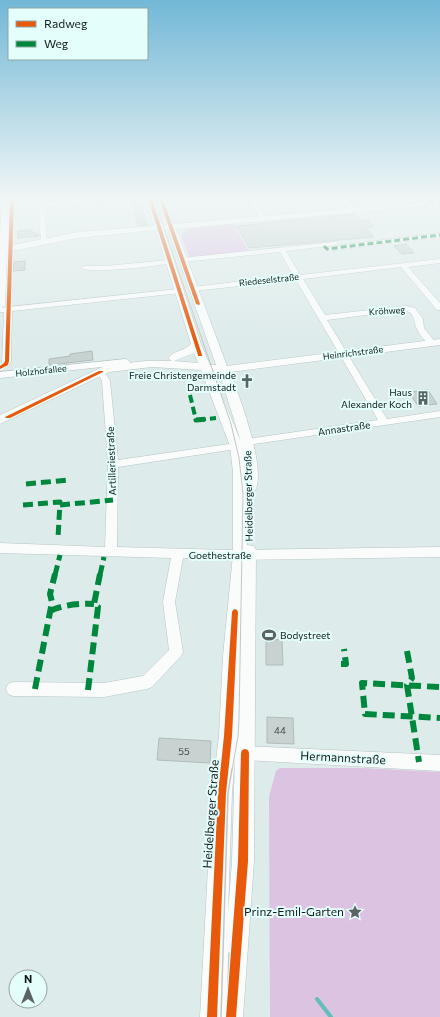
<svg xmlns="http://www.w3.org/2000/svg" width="440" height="1017" font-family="Commissioner,sans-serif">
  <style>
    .green { fill: #dcc3e2 }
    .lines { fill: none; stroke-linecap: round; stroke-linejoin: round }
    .stream { stroke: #62beba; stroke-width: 4 }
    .building { fill: #c7d2d1; stroke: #b2bcbb }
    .minor-casing { stroke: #b9c4c4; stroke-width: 1 }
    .major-casing { stroke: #b9c4c4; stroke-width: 1 }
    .minor { fill: #fafcfc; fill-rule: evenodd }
    .major { fill: #fafcfc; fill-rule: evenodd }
    .tram-far1 { stroke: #c3c6c6; stroke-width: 1 }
    .tram { stroke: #c3c6c6; stroke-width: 1.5 }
    .quiet-far3 { stroke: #00873e; stroke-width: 3; stroke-dasharray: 6 3; stroke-linecap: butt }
    .quiet-far2 { stroke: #00873e; stroke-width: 4; stroke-dasharray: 8 4; stroke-linecap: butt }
    .quiet-far1 { stroke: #00873e; stroke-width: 5; stroke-dasharray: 10 5; stroke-linecap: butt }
    .quiet { stroke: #00873e; stroke-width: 6; stroke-dasharray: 12 6; stroke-linecap: butt }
    .cycleway-casing { stroke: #e4fefc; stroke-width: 2 }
    .cycleway { fill: #e8590c; fill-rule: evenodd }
    .labels { text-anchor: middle; stroke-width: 4; stroke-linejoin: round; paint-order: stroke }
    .far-street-label { font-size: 9px; fill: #131c1c; stroke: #e4fefc }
    .poi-label { font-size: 10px; fill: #131c1c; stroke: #e4fefc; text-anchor: end }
    .street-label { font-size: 10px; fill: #131c1c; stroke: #e4fefc }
    .near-number-label { font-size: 10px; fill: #414a4a }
    .near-street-label { font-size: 12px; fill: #131c1c; stroke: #e4fefc }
    .near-poi-label { font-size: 12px; fill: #131c1c; stroke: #e4fefc; text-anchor: end }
  </style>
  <rect width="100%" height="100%" fill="#ddebea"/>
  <!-- green -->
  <path class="green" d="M234,224L249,252L190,258L181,236L183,232L189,229Z
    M280,768H362L440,772V1017H270L269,806V797L276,771Z"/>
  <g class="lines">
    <!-- stream -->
    <path class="stream" d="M317,999L331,1017"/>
  </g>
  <!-- building -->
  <path class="building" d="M132,199H140L147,225L138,226L134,212L136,211Z
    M354,214L361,221L367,219L373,226L367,229L374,237L249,248L237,226Z
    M29,230L39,235V236L18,238V231Z
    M406,244L414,253L402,254L394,246Z
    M25,261V270L13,271L14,262Z
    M92,351L93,360L49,365V359L70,356V354Z
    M428,390L437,404L418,406L409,392Z
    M266,639L282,640L283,665H266Z
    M267,717L293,718L294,744L267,743Z
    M159,738L211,741L210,763L157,760Z"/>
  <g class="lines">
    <defs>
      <path id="minor" d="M37,199H43V203L83,199H109L44,207L47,241L44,243L41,241L38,207L0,211V207L37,204Z
        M249,199H255L265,218L264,219H260Z
        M342,199H348L356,210L355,211H351Z
        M440,199V202L429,203L426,201L428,199Z
        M440,233V237L328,251L325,249L328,247Z
        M335,242L338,244L337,245L286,251L300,275L440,259V263L408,267L440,303V310H437L401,267L303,279L325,315L406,306L415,308L423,319L424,328L436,343L435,345H429C425,340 419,335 417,329C413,321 416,314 405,310L327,320L387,419L440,411V417L247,445L243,444L242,442L243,440L247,439L378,420L296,280L193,291L189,289L193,287L293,275L280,252L182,262L179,260L182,258Z
        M169,260L173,262L171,263C159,266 89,274 81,268L85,266H106Z
        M178,289H181V293L12,311L11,361L9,366H3L2,364L4,312H0V308Z
        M126,359L130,362L129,364L0,378V372Z
        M101,369L104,370L110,381L118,460L236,443L241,446L236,449L118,467L117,547L228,550L440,547V557L228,560L183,558L175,602L183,652L181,656L152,687L147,689L104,697L13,696L8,694L6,689L8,684L13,682L104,683L143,676L169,650L163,602L171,558L0,553V543L105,547L108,464L102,381L97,372Z
        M245,746L440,755V771L245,760L240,758L238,753L240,748Z"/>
      <path id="major" d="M2,199H10L8,246L78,232L154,226L146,199H154L162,225H166L157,199H165L174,224L424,202L428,204L424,206L176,229L227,366L440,339V345L230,372C239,395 267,469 255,491H247V545L254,546L256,550L254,861L243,1017H200L212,793L219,736L223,656L233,555V472L230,446L201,370L152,367L109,372L0,424V415L111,363L115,362L120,364L145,361H172L168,358C173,351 184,351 191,344L156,230L78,238L7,252L5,306L0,309V232ZM168,229L216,365H210L201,344L164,230ZM194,353L198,363L174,361ZM212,372H219L241,442ZM235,756L232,861L228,913L232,793Z"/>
    </defs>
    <!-- minor casing -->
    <use href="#minor" class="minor-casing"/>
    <!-- major casing -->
    <use href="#major" class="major-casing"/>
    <!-- minor -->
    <use href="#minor" class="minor"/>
    <!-- major -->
    <use href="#major" class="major"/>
    <!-- tram-far1 -->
    <path class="tram-far1" d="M154,199L231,424L239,458L243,493L239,719L238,736L232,770"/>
    <!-- tram -->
    <path class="tram" d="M221,1017L228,793L232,769
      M227,1017L229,953"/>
    <!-- quiet-far3 -->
    <path class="quiet-far3" d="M429,201L440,200
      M324,246L327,249L440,235"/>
    <!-- quiet-far2 -->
    <path class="quiet-far2" d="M190,395L196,420
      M198,420L216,418"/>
    <!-- quiet-far1 -->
    <path class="quiet-far1" d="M196,419V420L208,419
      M26,484L68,480
      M23,505L60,502L58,538
      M60,505L113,500
      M55,575L60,555
      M100,575L104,557"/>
    <!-- quiet -->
    <path class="quiet" d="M50,611C62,605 80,603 94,604
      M407,651L412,678L407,685L419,762
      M341,664H346L344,649
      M439,687L362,683L365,714L440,718
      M35,689L52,602L50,594L55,574
      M88,690L98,607L94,604L100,574"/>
    <defs>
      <path id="cycleway" d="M10,199H14L9,361L8,365L0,369V366L4,363L5,361Z
        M148,199H152L202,355V356H198V355Z
        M159,199H163L200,304L199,305L196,304Z
        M99,371H103V372L10,418H6L5,417Z
        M235,609L237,610L238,612L232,736L226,793L217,1017H207L218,793L224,736L232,612L233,610Z
        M245,749L248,750L249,753L248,861L236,1017H226L238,861L241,753L242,750Z"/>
    </defs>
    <!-- cycleway casing -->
    <use href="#cycleway" class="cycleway-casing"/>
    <!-- cycleway -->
    <use href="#cycleway" class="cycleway"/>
  </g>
  <!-- sky -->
  <linearGradient id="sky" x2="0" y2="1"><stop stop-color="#72b8d6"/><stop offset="0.58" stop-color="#f0f6f6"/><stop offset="1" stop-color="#f0f6f6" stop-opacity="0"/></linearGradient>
  <rect width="440" height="342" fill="url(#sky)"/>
  <!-- icons -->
  <defs>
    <symbol id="church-bare" viewBox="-9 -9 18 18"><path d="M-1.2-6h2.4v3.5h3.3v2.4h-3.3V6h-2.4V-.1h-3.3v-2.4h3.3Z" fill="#5a6464" stroke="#e4fefc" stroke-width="2.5" paint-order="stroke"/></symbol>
    <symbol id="building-bare" viewBox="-9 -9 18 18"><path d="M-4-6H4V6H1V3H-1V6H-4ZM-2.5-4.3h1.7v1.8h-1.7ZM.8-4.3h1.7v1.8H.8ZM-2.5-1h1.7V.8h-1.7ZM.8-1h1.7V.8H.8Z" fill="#5a6464" stroke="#e4fefc" stroke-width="2.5" paint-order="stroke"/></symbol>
    <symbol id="stadium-bare" viewBox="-9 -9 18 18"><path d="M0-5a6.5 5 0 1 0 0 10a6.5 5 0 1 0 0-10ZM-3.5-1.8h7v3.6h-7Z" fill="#5a6464" stroke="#e4fefc" stroke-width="2.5" paint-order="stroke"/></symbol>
    <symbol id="sight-bare" viewBox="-9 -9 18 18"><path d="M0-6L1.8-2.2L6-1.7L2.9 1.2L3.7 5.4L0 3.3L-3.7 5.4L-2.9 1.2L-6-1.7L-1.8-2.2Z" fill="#5a6464" stroke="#e4fefc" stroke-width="2.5" paint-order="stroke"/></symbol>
  </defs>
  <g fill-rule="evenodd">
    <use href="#church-bare" x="237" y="371" width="20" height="20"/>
    <use href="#building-bare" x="413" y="388" width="20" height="20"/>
    <use href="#stadium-bare" x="259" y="625" width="20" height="20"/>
    <use href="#sight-bare" x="345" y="902" width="20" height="20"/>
  </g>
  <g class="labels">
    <!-- far-street labels -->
    <g class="far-street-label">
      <text transform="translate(269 280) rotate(-6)" y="3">Riedeselstraße</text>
      <text transform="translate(387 311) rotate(-4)" y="3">Kröhweg</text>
      <text transform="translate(353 353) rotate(-7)" y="3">Heinrichstraße</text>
      <text transform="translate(41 371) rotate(-6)" y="3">Holzhofallee</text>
    </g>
    <!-- poi labels -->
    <g class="poi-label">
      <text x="236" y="379">Freie Christengemeinde<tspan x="236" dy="12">Darmstadt</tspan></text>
      <text x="412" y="396">Haus<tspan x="412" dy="12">Alexander Koch</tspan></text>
      <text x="280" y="639" text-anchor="start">Bodystreet</text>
    </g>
    <!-- street labels -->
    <g class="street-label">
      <text transform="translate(344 428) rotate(-8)" y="4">Annastraße</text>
      <text transform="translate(111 461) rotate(-92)" y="4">Artilleriestraße</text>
      <text transform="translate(248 496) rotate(-91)" y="4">Heidelberger Straße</text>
      <text x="220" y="559">Goethestraße</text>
    </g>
    <!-- near-number labels -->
    <g class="near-number-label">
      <text x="280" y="734">44</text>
      <text x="184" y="755">55</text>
    </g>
    <!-- near-street labels -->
    <g class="near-street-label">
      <text transform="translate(343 758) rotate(3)" y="4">Hermannstraße</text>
      <text transform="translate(211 814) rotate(-86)" y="4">Heidelberger Straße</text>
    </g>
    <!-- near-poi labels -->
    <g class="near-poi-label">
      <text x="344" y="916">Prinz-Emil-Garten</text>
    </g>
  </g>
  <!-- legend -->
  <rect x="8" y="8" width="140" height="52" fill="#e4fefc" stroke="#90a4a2"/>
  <rect x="16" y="21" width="20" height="6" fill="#e8590c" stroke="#90a4a2"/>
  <text x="44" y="28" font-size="12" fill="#131c1c">Radweg</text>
  <rect x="16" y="41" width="20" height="6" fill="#00873e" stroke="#90a4a2"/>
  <text x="44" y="48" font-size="12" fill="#131c1c">Weg</text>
  <!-- north arrow -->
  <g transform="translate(28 989)"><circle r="19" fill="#e4fefc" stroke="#90a4a2"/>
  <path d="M0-3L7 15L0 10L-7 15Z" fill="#5a6464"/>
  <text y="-6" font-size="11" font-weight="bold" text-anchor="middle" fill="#131c1c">N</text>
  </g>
</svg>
